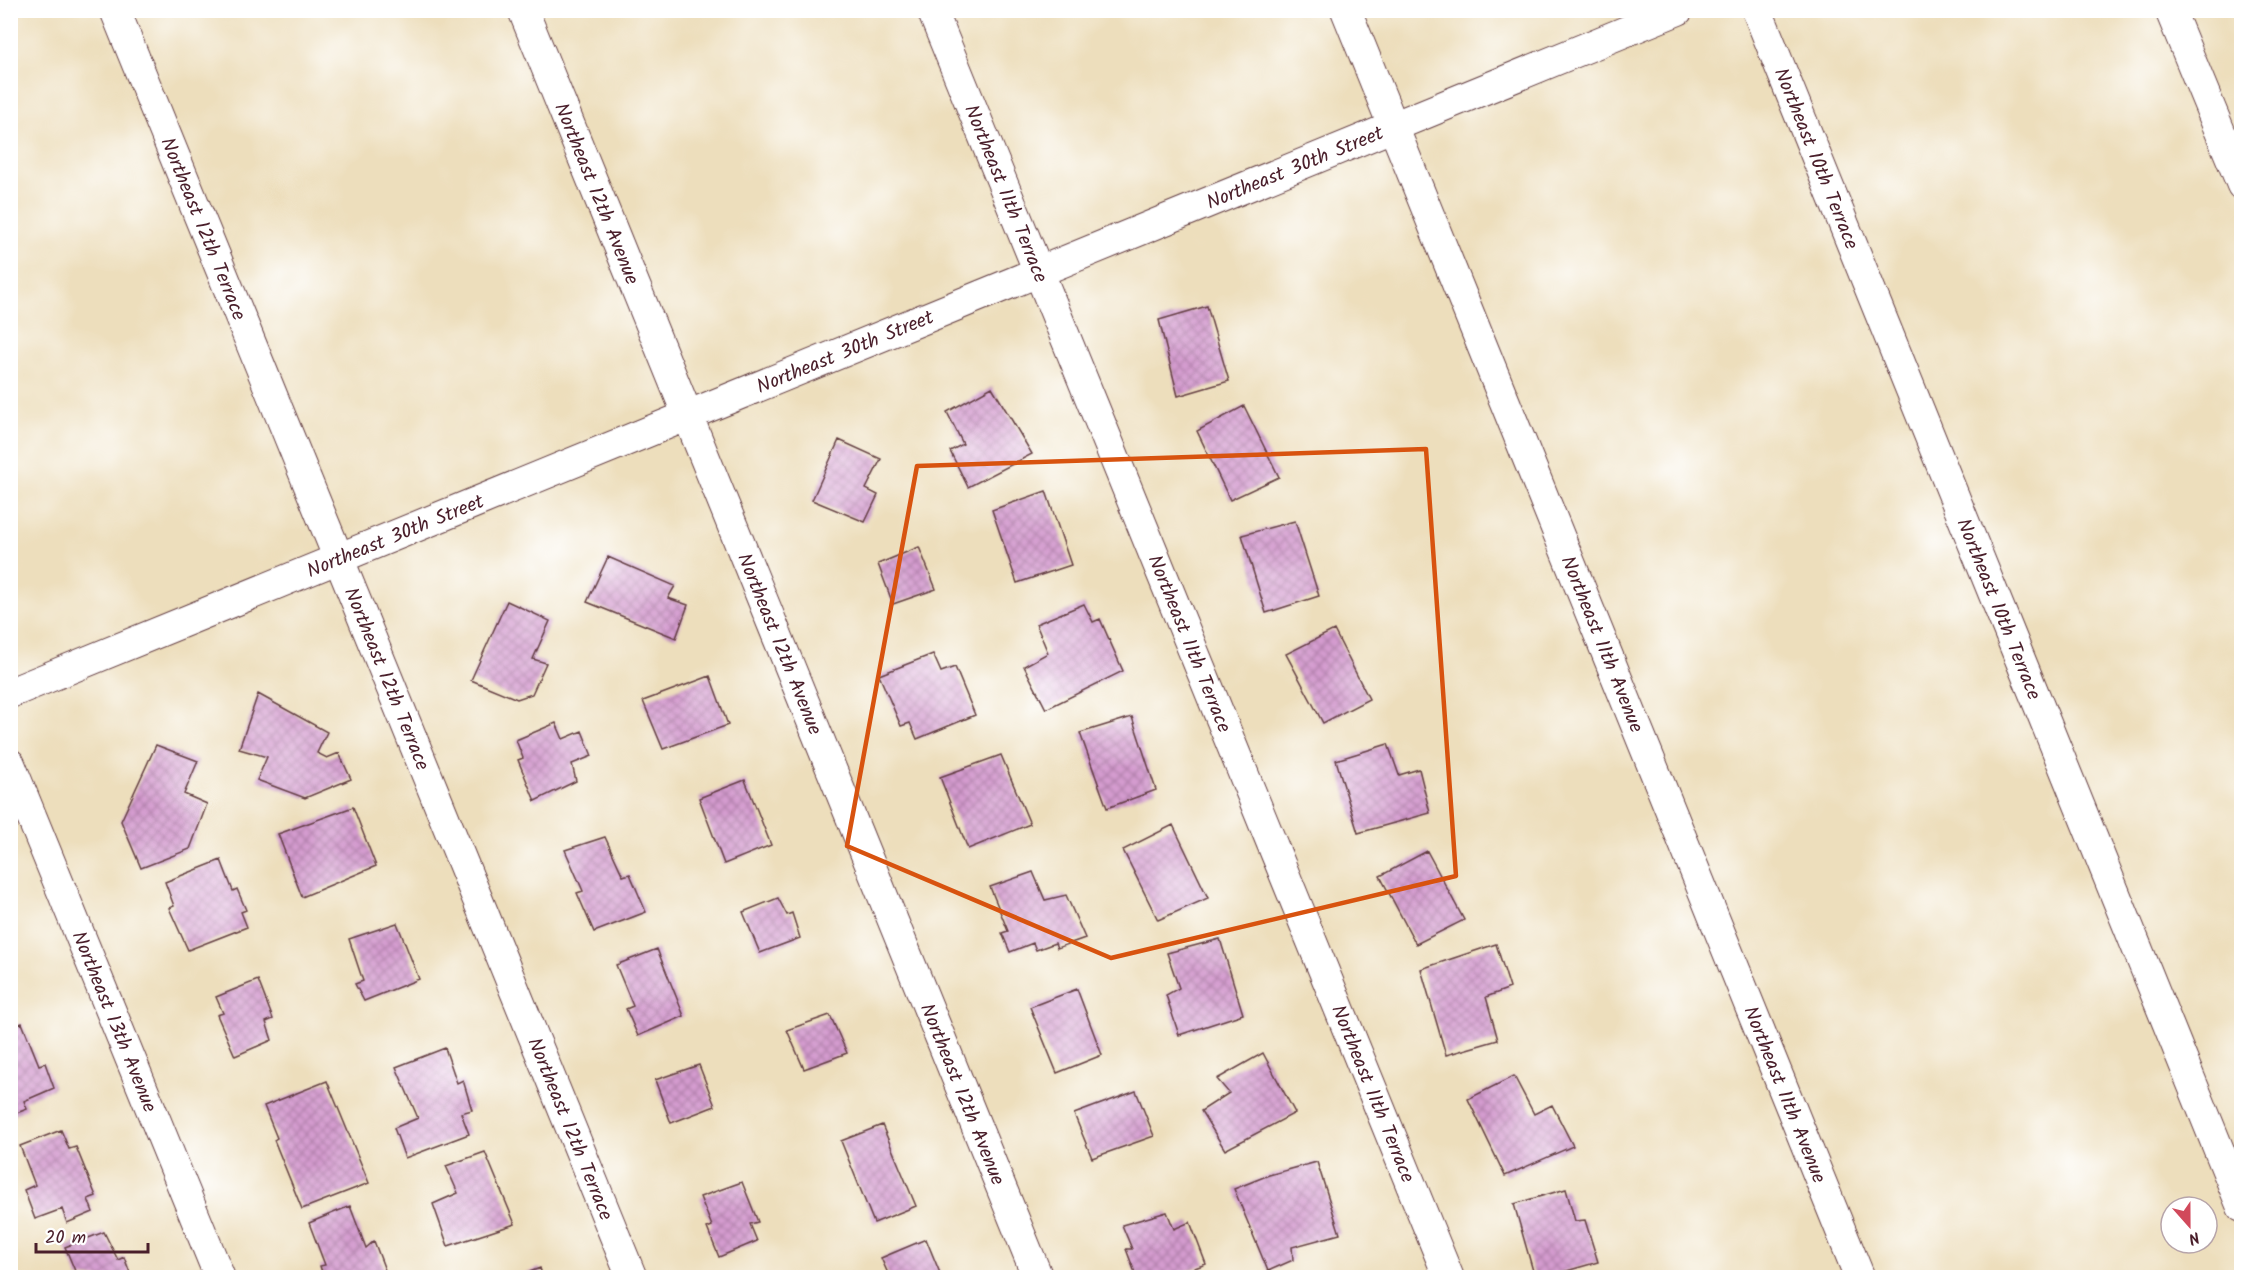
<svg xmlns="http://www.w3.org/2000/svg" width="2252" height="1288" font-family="Kalam,sans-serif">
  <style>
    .building { fill: url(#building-cross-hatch) }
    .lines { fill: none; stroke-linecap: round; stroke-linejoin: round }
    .street-casing { stroke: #623c41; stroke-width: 32 }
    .street { stroke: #fff; stroke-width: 30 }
    .marked { fill: none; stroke: #d8530f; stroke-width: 4.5; stroke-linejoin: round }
    .labels { text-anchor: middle; stroke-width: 4.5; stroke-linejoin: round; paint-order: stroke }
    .street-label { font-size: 20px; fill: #4a1f2b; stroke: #fff }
  </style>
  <defs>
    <pattern id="building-cross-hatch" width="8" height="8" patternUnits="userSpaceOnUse" patternTransform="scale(1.5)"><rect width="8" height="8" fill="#d49bcf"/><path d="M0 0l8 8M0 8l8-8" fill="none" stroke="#ae7ea8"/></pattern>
  </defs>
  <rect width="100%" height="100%" fill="#fff"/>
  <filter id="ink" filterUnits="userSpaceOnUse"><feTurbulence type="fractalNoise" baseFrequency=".0167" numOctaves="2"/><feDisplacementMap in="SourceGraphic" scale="12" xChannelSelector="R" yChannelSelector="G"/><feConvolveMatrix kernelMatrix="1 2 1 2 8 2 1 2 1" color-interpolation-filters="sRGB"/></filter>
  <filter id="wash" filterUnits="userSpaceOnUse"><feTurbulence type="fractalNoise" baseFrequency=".008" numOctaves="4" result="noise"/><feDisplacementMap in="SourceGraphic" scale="24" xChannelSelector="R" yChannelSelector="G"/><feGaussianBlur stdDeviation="1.35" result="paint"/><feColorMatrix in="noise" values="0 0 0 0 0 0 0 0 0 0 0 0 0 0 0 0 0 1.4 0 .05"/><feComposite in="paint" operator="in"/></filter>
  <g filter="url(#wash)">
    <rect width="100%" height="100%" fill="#eddebc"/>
    <g id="blocks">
      <!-- building -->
      <path class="building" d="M1207,306L1229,381L1178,396L1159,320Z
        M992,387L1032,454L968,487L950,451L963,444L947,412Z
        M1244,406L1279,477L1230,500L1197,431Z
        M839,440L881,459L866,489L878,495L865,522L812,500Z
        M1046,491L1071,565L1017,583L992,510Z
        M1295,521L1319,596L1266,613L1242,535Z
        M919,547L936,589L893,604L878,564Z
        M608,557L675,586L668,598L688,605L676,638L587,602Z
        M507,601L550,621L533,659L546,663L532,694L517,699L471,680Z
        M1084,604L1093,622L1100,619L1123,671L1046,709L1024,666L1048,653L1036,624Z
        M1334,630L1369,699L1323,723L1286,654Z
        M933,654L941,672L955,667L975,715L917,739L910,723L901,726L879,675Z
        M710,676L728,725L663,749L643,701Z
        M258,694L327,732L317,753L327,758L339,753L351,779L305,798L257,780L267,757L239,749Z
        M1132,717L1156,790L1107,808L1080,733Z
        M556,723L563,739L582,731L592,756L572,764L576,781L535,801L518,760L523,758L516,740Z
        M1388,744L1399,775L1419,769L1430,813L1358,833L1336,760Z
        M156,745L198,761L184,794L207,804L190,849L141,868L121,821Z
        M1001,755L1030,824L968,849L940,777Z
        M745,780L771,845L724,864L699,798Z
        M353,807L376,866L302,897L278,834Z
        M1173,825L1208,898L1158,920L1123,850Z
        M605,837L623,876L630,874L646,912L594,932L577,893L583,891L565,850Z
        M1427,851L1464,920L1416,944L1380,876Z
        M221,860L233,891L237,889L246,910L241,912L247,927L188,950L169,908L174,906L165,882Z
        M1033,872L1045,900L1066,895L1085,938L1057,948L1055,943L1036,950L1033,943L1010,952L1002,933L1008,931L990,887Z
        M778,898L787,915L792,913L800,938L760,953L743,912Z
        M397,923L419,979L364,1001L355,984L363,981L349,939Z
        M1220,939L1243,1014L1179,1035L1166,995L1179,988L1167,953Z
        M1496,944L1510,988L1486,997L1498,1040L1446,1055L1421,969Z
        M657,949L684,1016L638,1036L626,1009L633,1006L616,965Z
        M258,980L273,1019L266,1022L272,1040L235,1056L217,1015L223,1013L216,997Z
        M1077,989L1102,1055L1057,1073L1030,1007Z
        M830,1015L847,1053L804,1069L787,1030Z
        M22,1023L39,1065L45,1063L54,1088L24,1101L27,1109L14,1114L10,1108V1028Z
        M445,1048L457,1083L463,1080L472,1110L461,1113L469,1134L405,1158L394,1128L418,1118L396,1067Z
        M1263,1053L1295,1113L1225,1150L1201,1111L1229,1093L1217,1079Z
        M699,1065L715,1106L671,1123L655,1080Z
        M1514,1076L1534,1114L1552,1105L1573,1146L1505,1176L1468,1099Z
        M327,1081L369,1183L302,1209L274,1140L277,1138L264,1106Z
        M1136,1091L1154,1136L1092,1158L1074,1114Z
        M882,1125L916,1206L874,1223L841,1141Z
        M61,1130L69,1149L76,1147L96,1196L88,1199L93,1212L67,1223L62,1209L35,1219L24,1190L35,1185L20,1146Z
        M485,1152L515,1224L448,1246L433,1204L458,1193L446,1166Z
        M1317,1162L1340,1234L1292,1247L1293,1260L1268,1271L1234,1189L1269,1175Z
        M742,1182L758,1222L750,1224L757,1241L719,1257L707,1228L712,1226L700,1197Z
        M1566,1189L1575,1221L1585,1220L1598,1262L1542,1278H1535L1514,1204Z
        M350,1206L366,1248L374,1241L388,1278H324L320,1266L325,1265L309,1223Z
        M1167,1212L1174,1229L1190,1222L1206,1264L1178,1274L1180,1278H1137L1126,1249H1132L1122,1225Z
        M104,1232L118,1260L124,1257L132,1278H78L65,1247Z
        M926,1239L942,1278H890L881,1258Z
        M540,1268L543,1278H516V1277Z
        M1353,1271L1357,1278H1337Z"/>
    </g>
  </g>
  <g filter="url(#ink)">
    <use href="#blocks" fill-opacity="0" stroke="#623c41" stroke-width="1.5"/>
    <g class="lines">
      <defs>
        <g id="street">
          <path id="s1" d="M115,10L632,1278"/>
          <path id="s2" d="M523,10L1038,1278"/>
          <path id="s3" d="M932,10L1449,1278"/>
          <path id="s4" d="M1346,10L1860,1278"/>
          <path id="s5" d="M1757,10L2242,1207"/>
          <path d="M2170,10L2242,185"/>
          <path id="s6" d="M10,693L1678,10"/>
          <path id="s7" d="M10,764L220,1278"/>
        </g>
      </defs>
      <!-- street casing -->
      <use href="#street" class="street-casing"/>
      <!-- street -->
      <use href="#street" class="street"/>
    </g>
  </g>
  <!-- marked area -->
  <path class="marked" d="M1426,449L1456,876L1111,958L847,846L917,466Z"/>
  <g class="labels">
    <!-- street labels -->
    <g class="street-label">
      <text dy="7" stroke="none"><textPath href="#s5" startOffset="160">Northeast 10th Terrace</textPath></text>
      <text dy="7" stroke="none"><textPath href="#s6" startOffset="1388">Northeast 30th Street</textPath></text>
      <text dy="7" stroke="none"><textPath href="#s2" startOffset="198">Northeast 12th Avenue</textPath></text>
      <text dy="7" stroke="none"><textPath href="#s3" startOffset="198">Northeast 11th Terrace</textPath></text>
      <text dy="7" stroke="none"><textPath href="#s1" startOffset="236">Northeast 12th Terrace</textPath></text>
      <text dy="7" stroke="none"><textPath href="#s6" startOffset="902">Northeast 30th Street</textPath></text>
      <text dy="7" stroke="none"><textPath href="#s6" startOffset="416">Northeast 30th Street</textPath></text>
      <text dy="7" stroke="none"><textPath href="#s5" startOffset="646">Northeast 10th Terrace</textPath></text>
      <text dy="7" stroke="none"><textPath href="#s2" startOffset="684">Northeast 12th Avenue</textPath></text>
      <text dy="7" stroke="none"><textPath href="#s3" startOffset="684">Northeast 11th Terrace</textPath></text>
      <text dy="7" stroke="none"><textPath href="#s4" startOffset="684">Northeast 11th Avenue</textPath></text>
      <text dy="7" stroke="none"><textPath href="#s1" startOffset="722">Northeast 12th Terrace</textPath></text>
      <text dy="7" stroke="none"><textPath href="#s7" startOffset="278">Northeast 13th Avenue</textPath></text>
      <text dy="7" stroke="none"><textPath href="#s2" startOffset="1170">Northeast 12th Avenue</textPath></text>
      <text dy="7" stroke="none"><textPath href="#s3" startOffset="1170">Northeast 11th Terrace</textPath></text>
      <text dy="7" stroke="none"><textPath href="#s4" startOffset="1170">Northeast 11th Avenue</textPath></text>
      <text dy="7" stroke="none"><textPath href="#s1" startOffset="1208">Northeast 12th Terrace</textPath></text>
    </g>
  </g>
  <!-- margin -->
  <rect width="2252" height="1288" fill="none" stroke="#fff" stroke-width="36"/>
  <!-- north arrow -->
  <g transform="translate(2189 1225) rotate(159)"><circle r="28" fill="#ffffff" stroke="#b7a5aa" stroke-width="1.5"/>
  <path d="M0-4.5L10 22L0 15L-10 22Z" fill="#d1495b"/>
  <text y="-9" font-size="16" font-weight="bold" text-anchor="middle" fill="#4a1f2b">N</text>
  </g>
  <!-- scale -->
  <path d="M36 1243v9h112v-9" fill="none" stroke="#4a1f2b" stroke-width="3"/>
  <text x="45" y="1243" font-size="18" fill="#4a1f2b" stroke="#ffffff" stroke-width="4.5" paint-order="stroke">20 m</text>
</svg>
